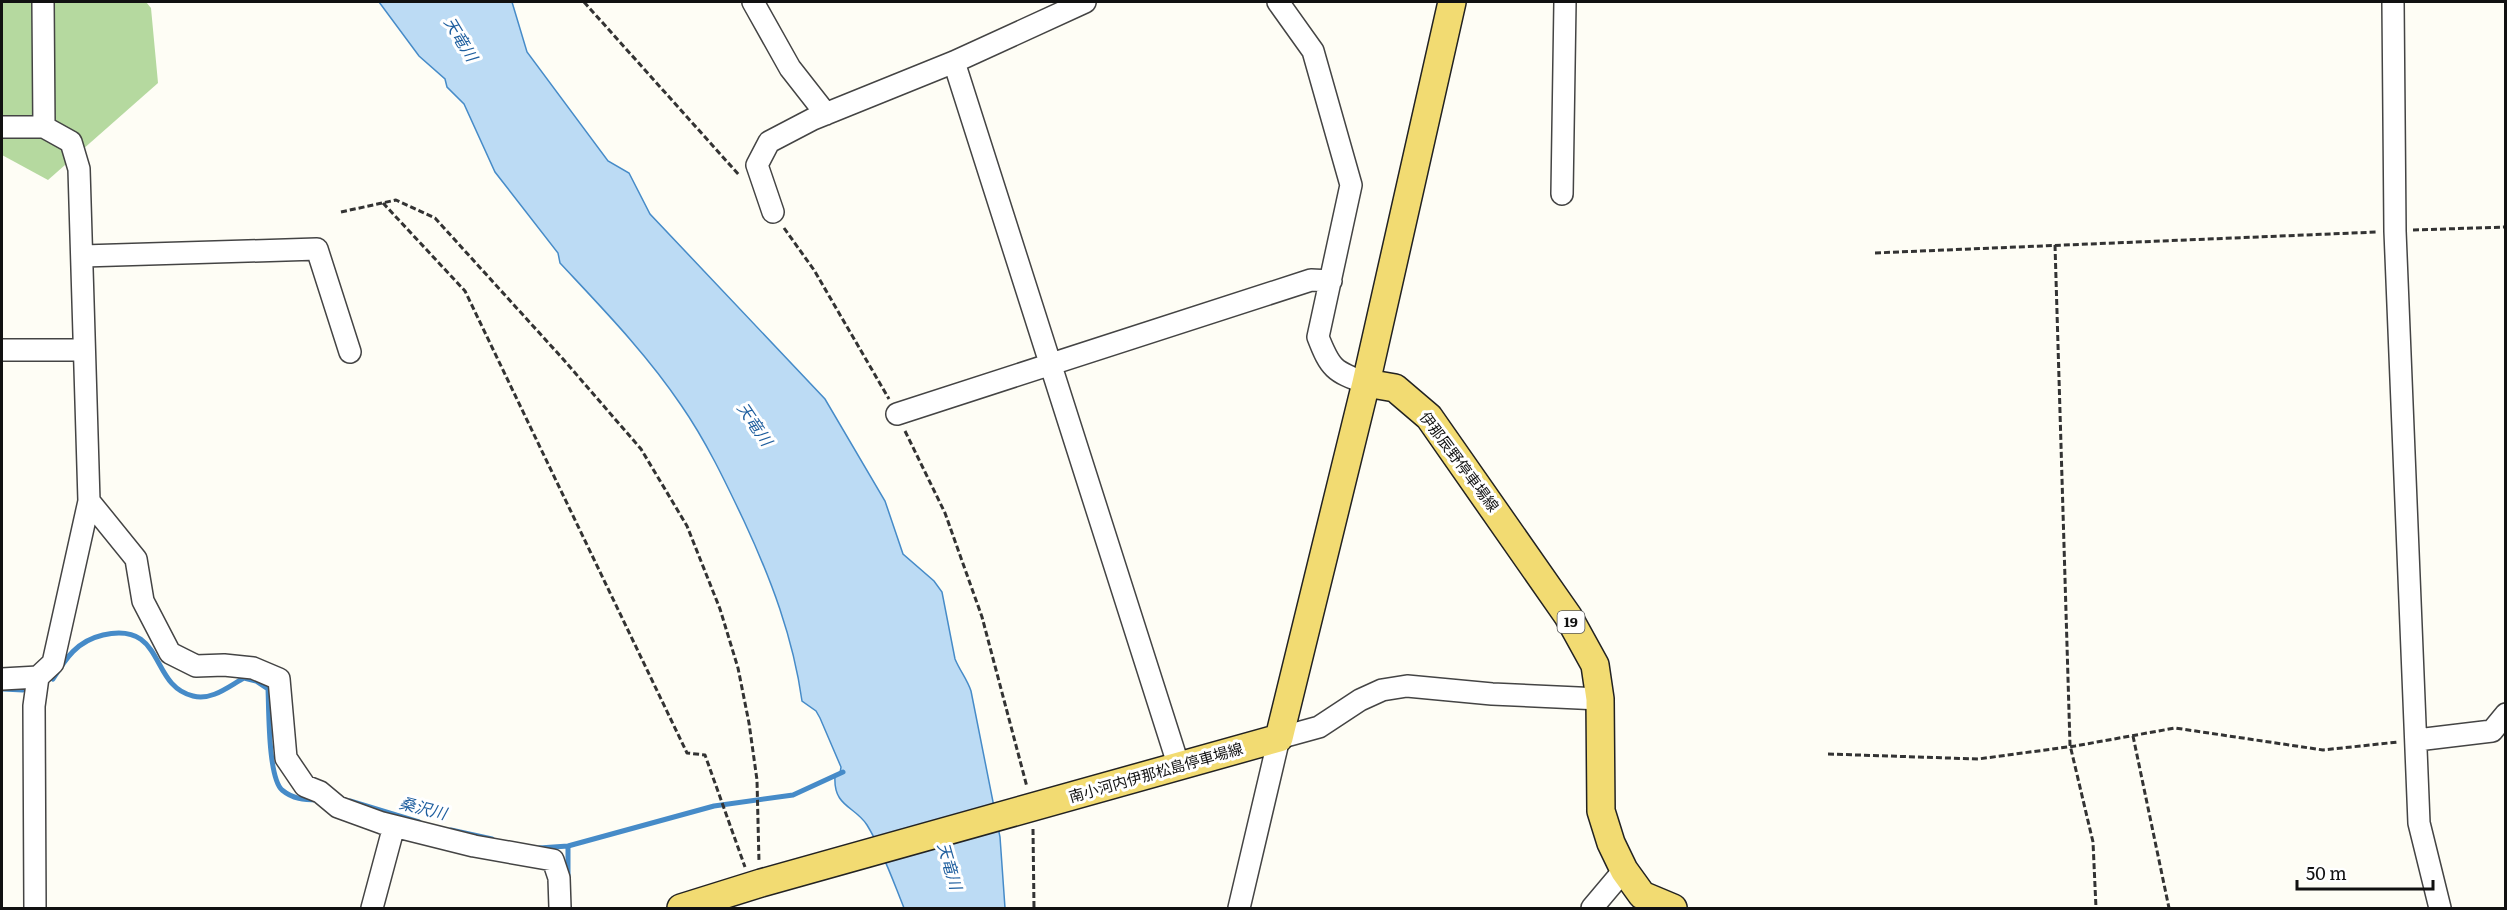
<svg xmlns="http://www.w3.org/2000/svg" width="2507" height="910" font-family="Literata,'Noto Sans JP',serif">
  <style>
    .forest { fill: #b5d99f }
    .water { fill: #bcdbf4; stroke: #468bc8; stroke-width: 1.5 }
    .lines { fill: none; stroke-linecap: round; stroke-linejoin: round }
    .stream { stroke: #468bc8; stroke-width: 5 }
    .minor-casing { stroke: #444; stroke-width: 24 }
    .major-casing { stroke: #222; stroke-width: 30 }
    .path { stroke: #333; stroke-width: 3; stroke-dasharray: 6 3; stroke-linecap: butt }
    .minor { stroke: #fff; stroke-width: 21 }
    .major { stroke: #f2db72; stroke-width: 27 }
    .labels { text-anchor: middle; stroke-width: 6; stroke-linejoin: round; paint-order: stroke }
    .shield { fill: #fff; stroke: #585858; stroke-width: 1.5 }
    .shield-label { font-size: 14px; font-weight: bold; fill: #111 }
    .street-label { font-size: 15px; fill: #111; stroke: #fff }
    .water-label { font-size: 16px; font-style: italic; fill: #1e5e9e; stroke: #fff }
  </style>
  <rect width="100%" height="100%" fill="#fefdf5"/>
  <!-- forest -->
  <path class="forest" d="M2,2H146L151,8L158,83L48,180L2,155Z"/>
  <!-- water -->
  <path class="water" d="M379,2H512L527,52L608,161L629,173L650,214L825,399L885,501L903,554L934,581L942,592L955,659C960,671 967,679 971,691L1000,837L1005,908H904C893,881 883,851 867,825C855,806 833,807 835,776L840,773L841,767L820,718L816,711L802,701C793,637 771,579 744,521C725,481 706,441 681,405C646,353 602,308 560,263L558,253L495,172L464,104L447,87L445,79L419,56Z"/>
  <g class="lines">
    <!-- stream -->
    <path class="stream" d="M53,679C66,658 77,641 103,635C166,621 149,686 193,696C212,701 229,686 244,678L256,681L268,689C269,710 268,777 282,790C293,799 304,800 317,800
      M3,689L23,690
      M350,801L419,822
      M451,830L492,839
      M568,846V877
      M539,848L568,846L714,806L793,795L843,772"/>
    <defs>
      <path id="minor" d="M43,2L44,127
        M753,2L790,68L826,114
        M1278,2L1313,51L1351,185L1318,337C1330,368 1334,372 1366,383
        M2393,2L2395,231L2419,823L2440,908
        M954,62L1179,767
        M2,127H44L71,142L79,169L89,501L53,663L38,677L2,679
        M1562,194L1565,2
        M773,212L757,165L769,142L813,119L954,62L1085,2
        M83,256L317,249L350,352
        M2,350H84
        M897,414L1311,280L1331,281
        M89,501L136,559L143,601L170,653L196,666L224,665L253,668L279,679L286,758L305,786L320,792L338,807L382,823L474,846L553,860L559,878L560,908
        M2417,740L2492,731L2506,714
        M35,908L34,706L38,677
        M372,908L394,826
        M1239,908L1279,738L1319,727L1360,700L1382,690L1407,686L1492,694L1600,699
        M1592,908L1624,870"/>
      <path id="major" d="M1366,383L1395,388L1429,417L1568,616L1595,665L1600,699L1601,811L1611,843L1624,870L1642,895L1673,908
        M681,908L761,883L1279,738L1366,383L1452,2"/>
    </defs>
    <!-- minor casing -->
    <use href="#minor" class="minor-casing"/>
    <!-- major casing -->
    <use href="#major" class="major-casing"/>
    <!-- path -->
    <path class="path" d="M584,2L739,175
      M383,203L465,291L687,753L705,755L745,867
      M341,212L396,200L435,218L563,359L641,449L687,526L720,609L738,668L749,723L757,780L759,862
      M784,228L814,270L889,399
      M2413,230L2506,227
      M2055,245L2070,745L2093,842L2096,908
      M1875,253L2377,232
      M905,431L945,513L982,617L1027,787
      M2133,736L2169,908
      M1828,754L1978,759L2075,746L2175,728L2323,750L2398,742
      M1033,829L1034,908"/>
    <!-- minor -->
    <use href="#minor" class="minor"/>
    <!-- major -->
    <use href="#major" class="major"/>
  </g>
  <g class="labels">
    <!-- shield labels -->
    <rect class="shield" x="1557.5" y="611" width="27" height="22" rx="4.5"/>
    <g class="shield-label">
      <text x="1571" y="627">19</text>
    </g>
    <!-- street labels -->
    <g class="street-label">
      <text transform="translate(1459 462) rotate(53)" y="5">伊那辰野停車場線</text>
      <text transform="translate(1156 773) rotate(-16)" y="5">南小河内伊那松島停車場線</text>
    </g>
    <!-- water labels -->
    <g class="water-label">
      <text transform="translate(461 39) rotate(59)" y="6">天竜川</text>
      <text transform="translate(755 424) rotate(56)" y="6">天竜川</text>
      <text transform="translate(423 808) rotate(14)" y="6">桑沢川</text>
      <text transform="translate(950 866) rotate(74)" y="6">天竜川</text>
    </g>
  </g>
  <!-- border -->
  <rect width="2507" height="910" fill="none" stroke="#111111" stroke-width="6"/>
  <!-- scale -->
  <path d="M2297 880v9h136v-9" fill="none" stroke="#111111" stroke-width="3"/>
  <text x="2306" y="880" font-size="18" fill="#111111" stroke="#ffffff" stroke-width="4.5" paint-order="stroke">50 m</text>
</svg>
